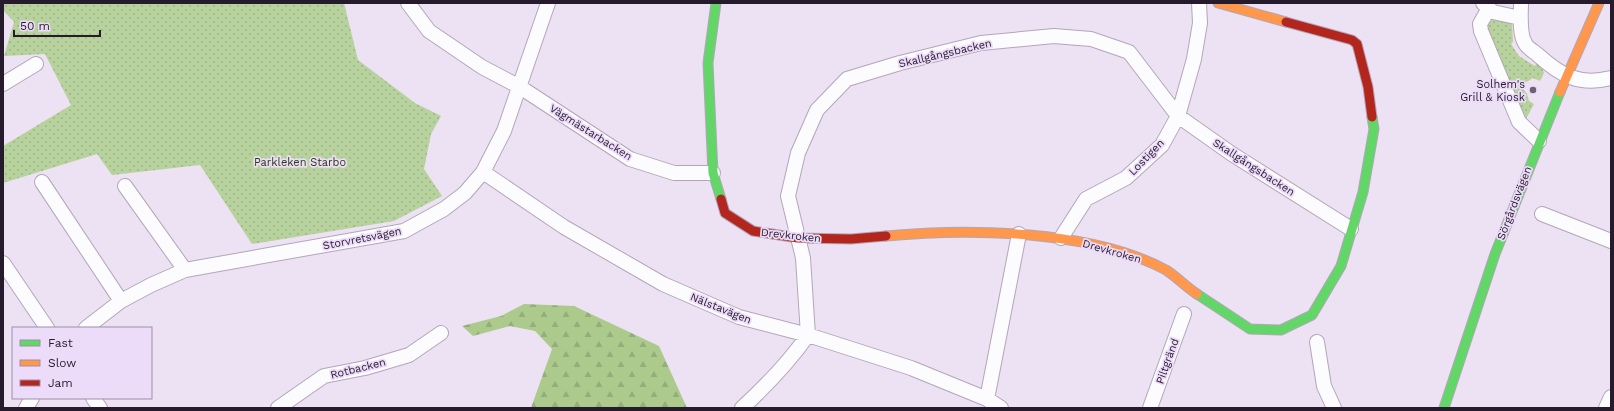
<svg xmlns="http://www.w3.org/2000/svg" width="1614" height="411" font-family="'Work Sans',sans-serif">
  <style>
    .forest { fill: url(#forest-firs) }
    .park { fill: url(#park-dots) }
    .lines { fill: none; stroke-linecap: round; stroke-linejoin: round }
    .street-casing { stroke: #b1a7b8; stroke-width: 16 }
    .fast-casing { stroke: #b1a7b8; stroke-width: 11 }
    .slow-casing { stroke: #b1a7b8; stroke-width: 11 }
    .jam-casing { stroke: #b1a7b8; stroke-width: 11 }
    .street { stroke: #fcfbfd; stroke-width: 14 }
    .fast { stroke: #63d668; stroke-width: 9 }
    .slow { stroke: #ff974d; stroke-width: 9 }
    .jam { stroke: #b3261e; stroke-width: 9 }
    .poi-dot { fill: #6b6172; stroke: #eddcf9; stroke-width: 1.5 }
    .labels { text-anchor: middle; stroke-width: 3.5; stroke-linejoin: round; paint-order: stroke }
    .street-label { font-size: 11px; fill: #261b2d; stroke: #eddcf9 }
    .poi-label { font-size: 11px; fill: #261b2d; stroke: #eddcf9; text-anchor: end }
    .park-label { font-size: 11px; fill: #263d0c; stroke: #eddcf9 }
  </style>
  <defs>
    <pattern id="forest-firs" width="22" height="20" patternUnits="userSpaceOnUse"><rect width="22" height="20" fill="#adca8d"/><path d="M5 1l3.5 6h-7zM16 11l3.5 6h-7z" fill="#95ad7a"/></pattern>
    <pattern id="park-dots" width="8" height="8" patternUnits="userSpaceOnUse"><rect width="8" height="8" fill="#b7d29c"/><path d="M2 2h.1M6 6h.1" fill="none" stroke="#9db487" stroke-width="1.8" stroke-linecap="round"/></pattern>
  </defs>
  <rect width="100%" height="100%" fill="#ece2f3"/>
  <!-- forest -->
  <path class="forest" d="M524,304L574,306L659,346L687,408H531L552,349L535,331L510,326L473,336L462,326L501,316Z"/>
  <!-- park -->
  <path class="park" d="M3,3H344L358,60L415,103L441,116L431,134L424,169L442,196L394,221L252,244L200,165L112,175L97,154L3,183V146L71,105L45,54L4,56L14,22L3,10Z
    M1492,20L1512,23L1513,42L1511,44L1519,56L1535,66L1537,62L1541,65L1544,73L1540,81L1533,78L1523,84L1522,87L1527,94L1529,101L1534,104L1526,119L1486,31L1488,24Z"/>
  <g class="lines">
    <defs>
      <path id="street" d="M408,3L429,31L482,67L520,87L630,159L674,173H713
        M1483,3L1493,12L1520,18
        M1521,3C1521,13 1519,34 1525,43C1527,48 1535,52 1538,55C1561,76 1580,86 1611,78
        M1489,8L1480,24L1481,31L1519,122L1539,141
        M3,84L36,64
        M483,172L564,227L663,284L739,317L808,335L911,368L987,399L1001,408
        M42,182L121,301
        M125,186L185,270
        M1542,214L1611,241
        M1061,238L1086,199L1126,178L1162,145L1178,116L1194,59L1200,23L1199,3
        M3,263L47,328
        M86,328L121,301L151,285L185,270L404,231L444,209L465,193L483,172L504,131L548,3
        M1317,342L1324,386L1334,408
        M93,398L100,408
        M987,399L1019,234
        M26,408L32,398
        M278,408L324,376L365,368L409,355L441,333
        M742,408C766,386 789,362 808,335L803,258L788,196L798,153L817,110L847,79L900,63L981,43L1054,36L1091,39L1129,52L1178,116L1232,154L1351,229
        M1150,408L1184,314
        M1606,408L1611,397"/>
      <path id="fast" d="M716,3L708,63L713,173L721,199
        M1197,294L1250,329L1281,330L1312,315L1341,266L1363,192L1374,129L1372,117
        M1444,408L1495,254L1560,92"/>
      <path id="slow" d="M1218,3L1286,22
        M1560,92L1599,3
        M886,236C969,228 1092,230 1166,270C1177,277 1186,287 1197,294"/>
      <path id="jam" d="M1286,22L1352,40L1357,44L1368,87L1372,117
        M721,199L725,213L753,231L798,238L851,239L886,236"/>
    </defs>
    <!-- street casing -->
    <use href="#street" class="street-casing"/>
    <!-- fast casing -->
    <use href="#fast" class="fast-casing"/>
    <!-- slow casing -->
    <use href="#slow" class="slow-casing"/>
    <!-- jam casing -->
    <use href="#jam" class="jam-casing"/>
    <!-- street -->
    <use href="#street" class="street"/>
    <!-- fast -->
    <use href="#fast" class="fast"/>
    <!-- slow -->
    <use href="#slow" class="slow"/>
    <!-- jam -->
    <use href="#jam" class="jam"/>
  </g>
  <!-- markers -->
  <circle class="poi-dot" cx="1533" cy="90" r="4"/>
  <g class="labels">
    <!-- street labels -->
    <g class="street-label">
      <text transform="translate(945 53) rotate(-13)" y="4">Skallgångsbacken</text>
      <text transform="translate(591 132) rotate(32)" y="4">Vägmästarbacken</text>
      <text transform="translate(1146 157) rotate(-46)" y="4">Lostigen</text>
      <text transform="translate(1254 167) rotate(33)" y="4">Skallgångsbacken</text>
      <text transform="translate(1514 203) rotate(-69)" y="4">Sörgårdsvägen</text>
      <text transform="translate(791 235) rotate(6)" y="4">Drevkroken</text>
      <text transform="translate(362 238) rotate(-11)" y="4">Storvretsvägen</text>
      <text transform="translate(1112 251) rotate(16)" y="4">Drevkroken</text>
      <text transform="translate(721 308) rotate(22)" y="4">Nälstavägen</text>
      <text transform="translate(1167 361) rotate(-70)" y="4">Piltgränd</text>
      <text transform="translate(358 368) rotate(-14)" y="4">Rotbacken</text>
    </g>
    <!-- poi labels -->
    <g class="poi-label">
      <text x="1525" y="88">Solhem's<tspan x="1525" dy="13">Grill &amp; Kiosk</tspan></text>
    </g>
    <!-- park labels -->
    <g class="park-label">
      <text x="300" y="166">Parkleken Starbo</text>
    </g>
  </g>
  <!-- border -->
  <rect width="1614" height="411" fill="none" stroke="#261b2d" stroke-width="8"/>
  <!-- legend -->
  <rect x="12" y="327" width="140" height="72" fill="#eddcf9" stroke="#9d8fa7"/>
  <rect x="20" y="340" width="20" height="6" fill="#63d668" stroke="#9d8fa7"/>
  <text x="48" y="347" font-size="12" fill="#261b2d">Fast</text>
  <rect x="20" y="360" width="20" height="6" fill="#ff974d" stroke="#9d8fa7"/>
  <text x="48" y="367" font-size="12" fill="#261b2d">Slow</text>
  <rect x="20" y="380" width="20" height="6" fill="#b3261e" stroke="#9d8fa7"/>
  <text x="48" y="387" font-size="12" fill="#261b2d">Jam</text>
  <!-- scale -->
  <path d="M14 30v6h86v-6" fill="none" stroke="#261b2d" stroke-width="2"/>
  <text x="20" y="30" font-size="12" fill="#261b2d" stroke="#eddcf9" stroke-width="3" paint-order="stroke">50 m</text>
</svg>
